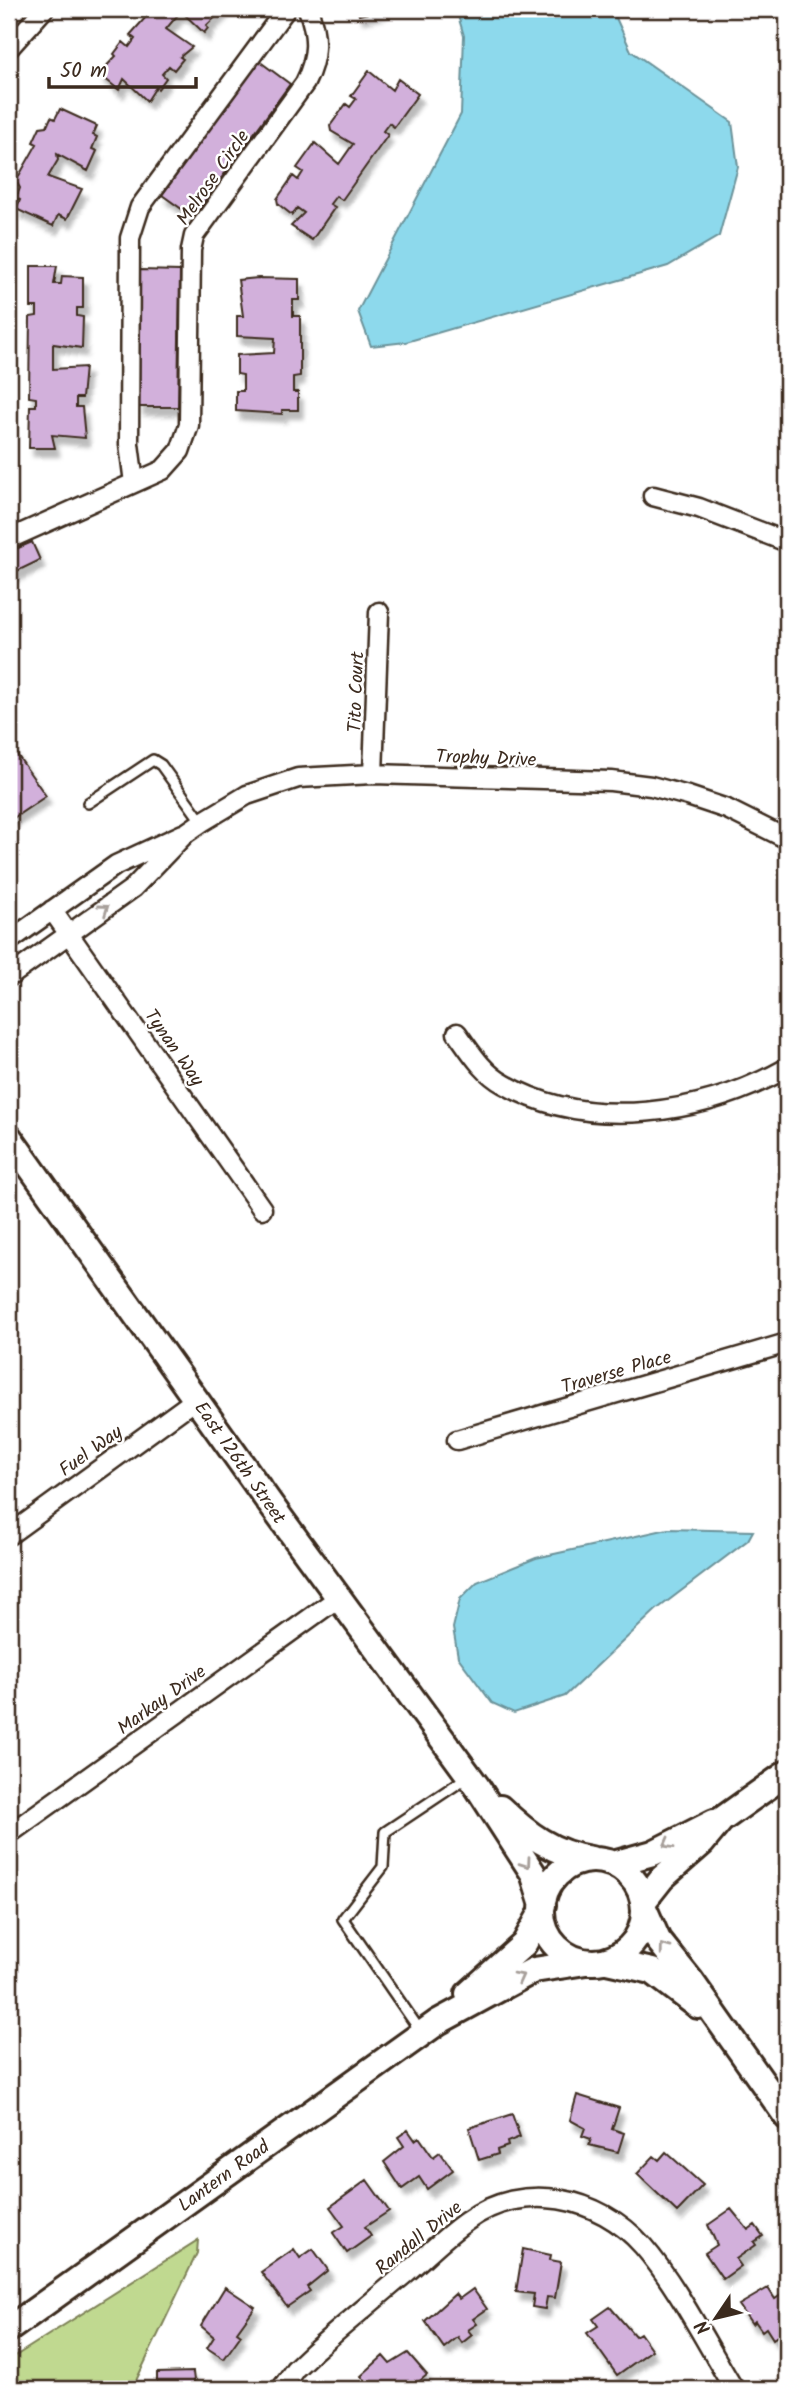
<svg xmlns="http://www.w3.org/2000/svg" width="796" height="2398" font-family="Kalam,sans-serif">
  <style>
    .green { fill: #c0d990; stroke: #7e8257; stroke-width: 2 }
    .water { fill: #8dd9ec; stroke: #6c939a; stroke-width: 2 }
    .building { fill: #d2b0db; stroke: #3b2a1e; stroke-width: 2; filter: url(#shadow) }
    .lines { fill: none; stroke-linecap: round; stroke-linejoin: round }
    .lane-casing { stroke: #3b2a1e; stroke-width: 14 }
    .street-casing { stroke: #3b2a1e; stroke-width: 23 }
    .secondary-casing { stroke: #3b2a1e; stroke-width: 30 }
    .lane { stroke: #fff; stroke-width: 9 }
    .street { stroke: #fff; stroke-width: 18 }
    .secondary { stroke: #fff; stroke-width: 24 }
    .oneway { stroke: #a79f9a }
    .labels { text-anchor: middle; stroke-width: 5; stroke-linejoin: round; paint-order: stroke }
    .street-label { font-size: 19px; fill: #3b2a1e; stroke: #fff }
  </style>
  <defs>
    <filter id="shadow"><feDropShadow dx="4.5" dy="8" stdDeviation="2" flood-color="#0004"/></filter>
  </defs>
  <rect width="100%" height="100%" fill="#fff"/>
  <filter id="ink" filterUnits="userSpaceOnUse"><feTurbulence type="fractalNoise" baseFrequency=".0143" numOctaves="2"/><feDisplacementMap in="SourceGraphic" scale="14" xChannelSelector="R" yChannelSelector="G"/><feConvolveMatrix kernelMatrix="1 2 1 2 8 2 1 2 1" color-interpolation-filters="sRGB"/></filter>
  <g filter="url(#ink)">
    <!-- green -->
    <path class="green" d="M198,2240L197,2253L132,2389H9V2360Z"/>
    <!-- water -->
    <path class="water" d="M456,9H612L631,51L732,122L738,167L719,236L668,266L406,342L371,346L358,311L461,114L464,36Z
      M668,1529L753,1531L748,1540L656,1610L565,1696L514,1713L492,1703L458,1657L453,1628L460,1599L477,1582L536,1558Z"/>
    <!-- building -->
    <path class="building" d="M153,9L223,10L206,26L208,28L204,33L181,11L166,29L192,47L180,57L183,59L174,70L169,66L162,74L166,78L158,89L156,87L147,101L124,79L119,90L99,74L116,56L114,54L123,42L129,47L135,39L130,35Z
      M357,9H382V10L359,15Z
      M259,61L290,84L193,217L162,195Z
      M369,71L392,90L398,79L418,94L394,127L389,123L383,131L388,135L342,200L336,196L330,204L335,207L312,240L291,226L304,213L297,208L292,215L278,204L277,199L293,176L298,180L303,172L297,168L315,143L339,164L353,144L331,131L330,126L346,104L350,107L356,99L351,96Z
      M60,109L97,126L93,135L97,137L92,149L97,151L88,171L57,154L58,160L48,177L82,189L67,219L58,215L53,226L16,209L20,200L16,198L20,188L16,181L37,144L33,142L40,127L47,126L51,117L55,119Z
      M31,266H57L54,284H61L62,276L83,277V308H77V316L83,317L82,348L53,344V369L85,367L82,398H76V407H82L85,438L52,435L55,448H29L30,406H36V398L29,397L30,317L37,316V307H31Z
      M140,270L180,271L178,407H139Z
      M258,278L299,279V300H293V316H300V376L293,377V392H298V410H282V414L236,411V391H243V375L237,374V355L274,353L275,338L237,336V316H243L238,280Z
      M32,542L40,560L9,575V552Z
      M11,746L46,796L9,821V747Z
      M577,2095L619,2108L612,2129L624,2133L618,2152L589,2145L591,2139L582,2136L585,2128L570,2120Z
      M512,2114L520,2137L507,2142L508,2146L497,2150L498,2154L479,2160L469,2128Z
      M408,2130L415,2140L419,2137L433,2157L440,2152L453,2170L427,2189L419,2177L402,2189L384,2162L404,2146L398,2137Z
      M666,2152L703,2185L677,2212L637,2174L654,2156L659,2160Z
      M367,2180L389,2211L365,2227L371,2236L347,2253L333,2233L344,2226L330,2207Z
      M731,2209L748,2230L755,2225L763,2236L754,2242L756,2245L736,2259L741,2266L723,2279L705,2253L717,2245L708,2225Z
      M294,2249L300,2258L313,2249L328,2270L307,2287L310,2291L287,2307L261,2272Z
      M523,2249L551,2255L550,2260L561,2262L555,2298L547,2297L545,2309L532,2307L534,2294L516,2292Z
      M225,2287L255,2307L237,2332L241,2335L224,2359L207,2348L214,2337L201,2326Z
      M768,2288L775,2299L784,2293L787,2298V2305L782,2309L787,2316V2329L773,2339L766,2328L762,2331L755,2321L752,2324L739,2305Z
      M473,2289L487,2309L473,2319L477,2324L468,2330L472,2335L462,2343L458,2337L444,2348L425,2321L455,2294L459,2299Z
      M610,2307L635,2336L640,2333L652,2350L617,2375L587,2333L598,2326L593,2319Z
      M408,2353L427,2375L410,2389H385L382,2385L373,2389L361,2376L383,2356L390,2364Z
      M193,2372L195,2389H157V2373Z"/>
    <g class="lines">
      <defs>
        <path id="lane" d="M88,803L153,760L161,765L202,822
          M421,2032L343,1919L383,1867L385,1832L469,1776"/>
        <path id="street" d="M9,48L44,9
          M134,483L129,444L130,238L140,207L286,9
          M653,496L699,508L787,542
          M9,539L163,470L180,451L189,425L191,250L194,236L305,83C318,57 318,36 308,9
          M373,774L379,612
          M52,910L262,1209
          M9,941L116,865L183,834
          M9,977L133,888L186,833L202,822L247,795L298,778L373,774L611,781L651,786L688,796L727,809L787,839
          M457,1033C470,1051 483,1073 504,1084C590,1133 705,1114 787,1068
          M457,1440L787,1343
          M9,1535L196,1399
          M9,1834L338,1598
          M281,2389L295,2369L313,2352C344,2325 375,2299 406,2273C426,2256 445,2236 467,2221C523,2180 599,2196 643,2246C677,2285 707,2345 734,2389"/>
        <path id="secondary" d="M9,1137L271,1505L476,1785L533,1873L543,1905
          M500,1808C527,1834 553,1854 591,1859
          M542 1911a51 51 0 1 1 102 0a51 51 0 1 1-102 0Z
          M613,1864L653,1853L714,1822
          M643,1902L662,1878L702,1843L721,1820L787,1773
          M644,1908L658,1940L691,1981L787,2117
          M607,1961L652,1971L698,2006
          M468,1994L524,1944L542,1912
          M9,2329L438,2022L534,1970L586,1962"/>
      </defs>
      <!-- lane casing -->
      <use href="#lane" class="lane-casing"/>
      <!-- street casing -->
      <use href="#street" class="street-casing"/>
      <!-- secondary casing -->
      <use href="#secondary" class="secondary-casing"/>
      <!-- lane -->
      <use href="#lane" class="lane"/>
      <!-- street -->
      <use href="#street" class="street"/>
      <!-- secondary -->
      <use href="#secondary" class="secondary"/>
    </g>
    <!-- one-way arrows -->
    <defs><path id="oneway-chevron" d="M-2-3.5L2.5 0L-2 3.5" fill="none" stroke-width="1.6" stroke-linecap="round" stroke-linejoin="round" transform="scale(1.75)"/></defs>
    <g class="oneway">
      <use href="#oneway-chevron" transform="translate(104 909) rotate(-35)"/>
      <use href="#oneway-chevron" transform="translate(668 1844) rotate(151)"/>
      <use href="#oneway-chevron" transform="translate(526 1863) rotate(55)"/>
      <use href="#oneway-chevron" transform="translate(664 1948) rotate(-127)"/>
      <use href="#oneway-chevron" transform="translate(519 1977) rotate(-28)"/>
    </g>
  </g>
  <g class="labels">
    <!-- street labels -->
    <g class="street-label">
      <text transform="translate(212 177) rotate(-55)" y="7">Melrose Circle</text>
      <text transform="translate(355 692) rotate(-88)" y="7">Tito Court</text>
      <text transform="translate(486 757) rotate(2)" y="7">Trophy Drive</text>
      <text transform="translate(175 1047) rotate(55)" y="7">Tynan Way</text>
      <text transform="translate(616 1371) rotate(-16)" y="7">Traverse Place</text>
      <text transform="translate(90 1450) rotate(-36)" y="7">Fuel Way</text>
      <text transform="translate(241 1462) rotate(55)" y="7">East 126th Street</text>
      <text transform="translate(161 1699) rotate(-36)" y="7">Markay Drive</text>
      <text transform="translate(223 2175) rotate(-36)" y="7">Lantern Road</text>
      <text transform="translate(418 2237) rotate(-39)" y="7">Randall Drive</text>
    </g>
  </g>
  <!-- margin -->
  <rect width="796" height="2398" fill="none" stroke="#fff" stroke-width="35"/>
  <rect x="18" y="18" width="761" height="2363" fill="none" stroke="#3b2a1e" stroke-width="2.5" filter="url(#ink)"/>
  <!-- north arrow -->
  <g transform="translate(716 2318) rotate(235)" stroke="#ffffff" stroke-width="5" paint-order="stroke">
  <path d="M0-5L12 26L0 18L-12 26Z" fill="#3b2a1e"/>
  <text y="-10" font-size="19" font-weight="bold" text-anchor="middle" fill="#3b2a1e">N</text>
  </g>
  <!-- scale -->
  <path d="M49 77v10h147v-10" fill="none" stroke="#3b2a1e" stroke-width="3.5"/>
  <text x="60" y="77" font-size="21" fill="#3b2a1e" stroke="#ffffff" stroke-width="5" paint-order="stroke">50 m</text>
</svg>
